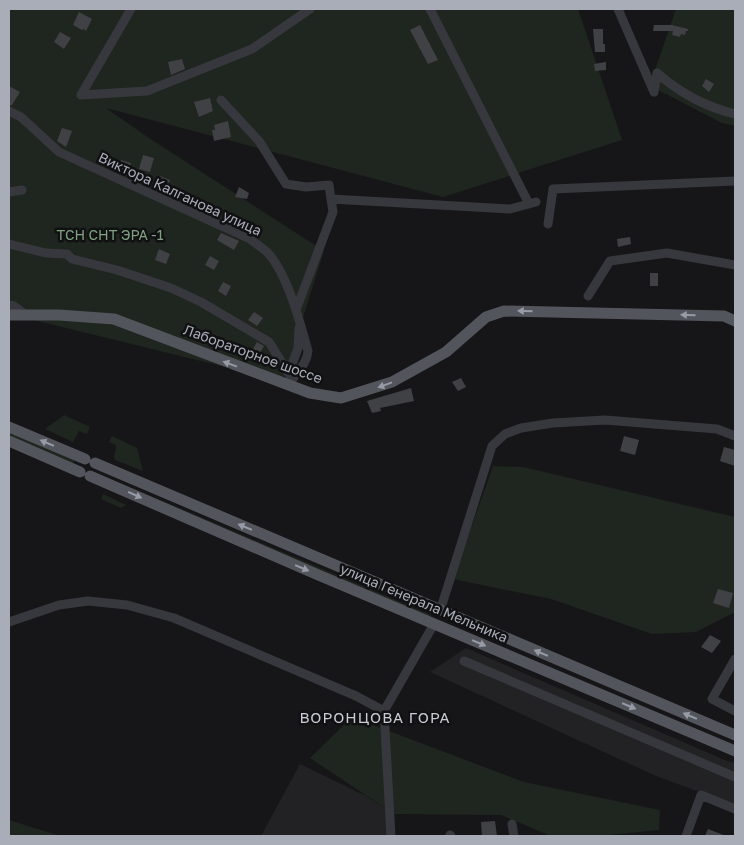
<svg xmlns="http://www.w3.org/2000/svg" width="744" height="845" font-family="'Golos Text',sans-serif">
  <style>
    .built { fill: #222225 }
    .green { fill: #1e261f }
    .building { fill: #404145 }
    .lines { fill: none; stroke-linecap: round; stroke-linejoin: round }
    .minor { stroke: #37383d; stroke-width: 9 }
    .major { stroke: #53555c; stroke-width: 11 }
    .oneway { fill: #979ba6 }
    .labels { text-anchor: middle; stroke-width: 5; stroke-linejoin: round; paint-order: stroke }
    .street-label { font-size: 14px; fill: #a8adb8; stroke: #111113 }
    .park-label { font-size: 14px; fill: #7fa381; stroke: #111113 }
    .neighbourhood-label { font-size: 15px; letter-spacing: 1px; fill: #c9ccd4; stroke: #111113 }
  </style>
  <rect width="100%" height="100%" fill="#161618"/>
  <!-- built -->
  <path class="built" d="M466,648L727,761L735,763V805L656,776L430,672Z
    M300,764L366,796L394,814L393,836H261Z"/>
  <!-- green -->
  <path class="green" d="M9,9H578L622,140L443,197L106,108L149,138L324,251L283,381L9,314Z
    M676,9H735V126L722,123L658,90L653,76Z
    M64,415L90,427L87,434L79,431L73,442L45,429Z
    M9,431L74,459V462L73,463L9,436Z
    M112,436L137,448L143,471L115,460L114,456L116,450V445L109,442Z
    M493,466L523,467L735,517V612L696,632L652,634L551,599L453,579Z
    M108,478L431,615L430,620Z
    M103,494L126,505L121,508L101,499Z
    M352,717L524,782L660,810L659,830L599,836H551L501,815L394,814L310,758Z
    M9,820L60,836H9Z"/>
  <!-- building -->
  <path class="building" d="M79,12L92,19L86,31L84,29L82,30L73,25Z
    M420,25L438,60L428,64L410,30Z
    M654,25H672L688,29V31H686L685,35L681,34L680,37L672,35L673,31H653Z
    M593,29H603V44H605V52H595Z
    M60,32L71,38L64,49L54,42Z
    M182,59L185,69L171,75L168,62Z
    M606,62V70L595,71L594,64Z
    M706,79L714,84L709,92L702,86Z
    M9,86L20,92L12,105H9Z
    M210,98L213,111L199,117L194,102Z
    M228,121L231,137L214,141L212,130H215L214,125Z
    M62,128L72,131L66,147L57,141Z
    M143,155L154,158L150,172L139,169Z
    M121,160L131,163L128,176L117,171Z
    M160,176L170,180L166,191L155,187Z
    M239,187L249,193L247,199L235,197Z
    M221,233L239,241L234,250L217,240Z
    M630,237L631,244L618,247L617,239Z
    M159,249L170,254L166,264L155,260Z
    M210,256L219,261L214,270L205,265Z
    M650,273H658V286H650Z
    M223,282L231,286L226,296L218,291Z
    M254,312L263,318L257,326L248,320Z
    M257,342L264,346L258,356L251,352Z
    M461,378L466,387L458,391L452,382Z
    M411,388L414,401L380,408L381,411L372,413L367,401Z
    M624,436L639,440L635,455L620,451Z
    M724,447L735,450V466L720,461Z
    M718,589L733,593L729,608L713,603Z
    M710,635L721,641L712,653L701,647Z
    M495,821L497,836H482L481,822Z
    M708,829L726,836H705Z"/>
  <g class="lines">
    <!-- minor -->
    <path class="minor" d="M430,9L529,204
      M618,9L654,92
      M654,92L657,73C680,93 706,107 735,114
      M81,95L147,91L252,49L310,9
      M81,95L131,9
      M221,100L259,141L286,184L306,187L329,185L331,199
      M9,111L21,117L59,152L250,239C256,244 263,248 268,253C288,275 300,323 308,351C307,365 295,373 289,385
      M9,192L22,190
      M548,224L553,189L735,181
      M9,244L46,253L67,254L72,259L117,270L171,288L201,302L269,342L292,379
      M588,296L610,261L667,253L735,265
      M9,305L14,306L26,315
      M296,310L333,212L331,199L510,209L536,202
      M289,373L298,348L299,328
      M440,611L492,446L505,434L521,428L553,423L605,420L717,429L735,436
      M9,622L59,605L88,601L127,605L174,618L356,696L384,711
      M735,659L712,699L735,711
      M464,661L735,777
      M512,824L514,836
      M450,835L451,836
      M391,836L384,711L434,624
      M686,836L701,795L735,809"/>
    <!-- major -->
    <path class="major" d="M9,315H59L114,319L310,393L341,398L392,382L446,352L486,317L504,311L724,316L735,321
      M9,427L85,459
      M9,441L80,472
      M95,463L735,735
      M90,476L316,574L735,751"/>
  </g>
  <!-- one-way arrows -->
  <defs><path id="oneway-solid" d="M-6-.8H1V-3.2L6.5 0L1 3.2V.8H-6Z" transform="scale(1.25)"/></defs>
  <g class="oneway">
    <use href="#oneway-solid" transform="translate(525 311) rotate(-179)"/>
    <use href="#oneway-solid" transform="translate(688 315) rotate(-179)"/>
    <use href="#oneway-solid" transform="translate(230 364) rotate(-160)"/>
    <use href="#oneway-solid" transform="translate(385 385) rotate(160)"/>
    <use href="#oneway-solid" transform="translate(47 443) rotate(-157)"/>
    <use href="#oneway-solid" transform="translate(135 495) rotate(24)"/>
    <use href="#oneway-solid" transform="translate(245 527) rotate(-157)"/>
    <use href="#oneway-solid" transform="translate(302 568) rotate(23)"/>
    <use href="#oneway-solid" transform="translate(479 643) rotate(23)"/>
    <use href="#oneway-solid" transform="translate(541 653) rotate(-157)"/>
    <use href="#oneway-solid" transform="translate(629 706) rotate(23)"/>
    <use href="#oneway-solid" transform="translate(690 716) rotate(-157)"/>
  </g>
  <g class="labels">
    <!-- street labels -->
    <g class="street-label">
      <text transform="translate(180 194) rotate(25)" y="5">Виктора Калганова улица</text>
      <text transform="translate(253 354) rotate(20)" y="5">Лабораторное шоссе</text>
      <text transform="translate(424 603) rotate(23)" y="5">улица Генерала Мельника</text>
    </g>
    <!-- park labels -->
    <g class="park-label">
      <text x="110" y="240">ТСН СНТ ЭРА -1</text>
    </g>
    <!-- neighbourhood labels -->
    <g class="neighbourhood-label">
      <text x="375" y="723">ВОРОНЦОВА ГОРА</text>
    </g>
  </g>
  <!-- border -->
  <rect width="744" height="845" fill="none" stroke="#a8adb8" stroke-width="20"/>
</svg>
